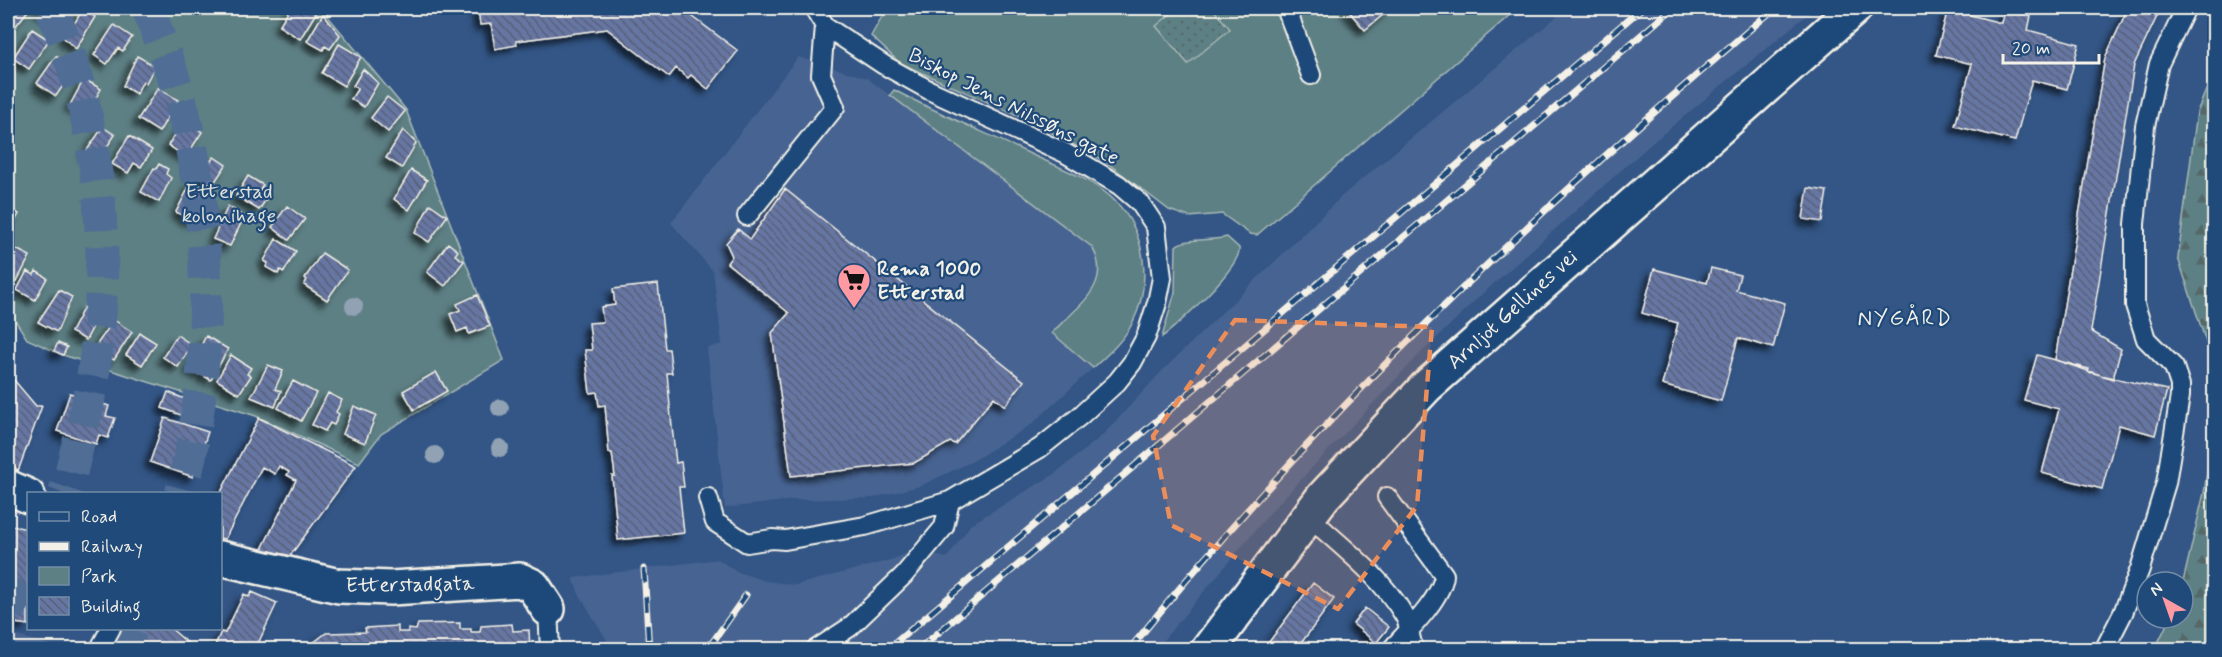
<svg xmlns="http://www.w3.org/2000/svg" width="2222" height="657" font-family="Mynerve,sans-serif">
  <style>
    .built { fill: #466391 }
    .green { fill: #5d8084; stroke: #a8b8b6; stroke-width: 1.5 }
    .forest { fill: url(#forest-firs); stroke: #a8b8b6; stroke-width: 1.5 }
    .park { fill: url(#park-dots); stroke: #a8b8b6; stroke-width: 1.5 }
    .building { fill: url(#building-back-hatch); stroke: #f4f1e8; stroke-width: 1.5; filter: url(#shadow) }
    .lines { fill: none; stroke-linecap: round; stroke-linejoin: round }
    .highway-tunnel { stroke: #506d95; stroke-width: 33; stroke-dasharray: 33 16; stroke-linecap: butt }
    .lane-casing { stroke: #f4f1e8; stroke-width: 22 }
    .street-casing { stroke: #f4f1e8; stroke-width: 38 }
    .lane { stroke: #1f4a7a; stroke-width: 18 }
    .street { stroke: #1f4a7a; stroke-width: 33 }
    .rail-casing { stroke: #f4f1e8; stroke-width: 7 }
    .rail { stroke: #1f4a7a; stroke-width: 4.5; stroke-dasharray: 14; stroke-linecap: butt }
    .tree { fill: #90a2b4 }
    .marked { fill: #ec8e59; fill-opacity: 0.2; stroke: #ec8e59; stroke-width: 4.5; stroke-dasharray: 12 8; stroke-linejoin: round }
    .labels { text-anchor: middle; stroke-width: 4.5; stroke-linejoin: round; paint-order: stroke }
    .street-label { font-size: 21px; fill: #f4f1e8; stroke: #1f4a7a }
    .park-label { font-size: 21px; fill: #dde0d9; stroke: #1f4a7a }
    .poi-label { font-size: 21px; font-weight: bold; fill: #f4f1e8; stroke: #1f4a7a; text-anchor: start }
    .neighbourhood-label { font-size: 22px; letter-spacing: 1.5px; fill: #f4f1e8; stroke: #1f4a7a }
  </style>
  <defs>
    <pattern id="forest-firs" width="22" height="20" patternUnits="userSpaceOnUse" patternTransform="scale(1.5)"><rect width="22" height="20" fill="#5d8084"/><path d="M5 1l3.5 6h-7zM16 11l3.5 6h-7z" fill="#546768"/></pattern>
    <pattern id="park-dots" width="8" height="8" patternUnits="userSpaceOnUse" patternTransform="scale(1.5)"><rect width="8" height="8" fill="#5d8084"/><path d="M2 2h.1M6 6h.1" fill="none" stroke="#546768" stroke-width="1.8" stroke-linecap="round"/></pattern>
    <pattern id="building-back-hatch" width="6" height="6" patternUnits="userSpaceOnUse" patternTransform="scale(1.5)"><rect width="6" height="6" fill="#6676a3"/><path d="M-1 5l2 2M0 0l6 6M5-1l2 2" fill="none" stroke="#596179"/></pattern>
    <filter id="shadow"><feDropShadow dx="-5.5" dy="5.5" stdDeviation="3" flood-color="#0009"/></filter>
  </defs>
  <rect width="100%" height="100%" fill="#335686"/>
  <filter id="ink" filterUnits="userSpaceOnUse"><feTurbulence type="fractalNoise" baseFrequency=".0167" numOctaves="2"/><feDisplacementMap in="SourceGraphic" scale="12" xChannelSelector="R" yChannelSelector="G"/><feConvolveMatrix kernelMatrix="1 2 1 2 8 2 1 2 1" color-interpolation-filters="sRGB"/></filter>
  <g filter="url(#ink)">
    <!-- built -->
    <path class="built" d="M1567,8H1815L1652,143L1480,296L1416,358L1273,509L1156,649H612L579,594L573,578L718,559L735,571L766,581L796,585L891,560L913,550L947,558L971,524L1053,475L1103,435L1161,372L1343,195Z
      M798,57L867,78L1092,247L1099,259L1101,272L1098,284L1052,333L1093,368L1032,424L973,461L920,486L873,498L794,500L725,508L707,348L722,344L713,271L671,223Z
      M8,633L63,649H8Z"/>
    <!-- green -->
    <path class="green" d="M8,8H321L406,110L504,360L381,434L359,463L256,416L63,355L27,339L8,309Z
      M879,8H1518L1257,235L1250,234L1222,214L1189,217L1169,210L1106,162L1026,119L900,63L871,36L884,13Z
      M894,90C941,115 991,135 1039,158C1064,169 1095,181 1115,201C1147,233 1152,284 1132,324C1123,341 1107,355 1093,368L1052,333C1077,306 1114,285 1092,247L890,95Z
      M1227,237L1239,248C1243,265 1177,326 1162,337L1175,292L1176,246C1184,238 1213,241 1227,237Z"/>
    <!-- forest -->
    <path class="forest" d="M2214,71V366L2178,258L2197,112Z
      M2214,425V649H2155L2170,618H2183V582L2204,493Z"/>
    <!-- park -->
    <path class="park" d="M1178,8H1212L1230,29L1188,64L1156,26Z"/>
    <!-- building -->
    <path class="building" d="M8,8H30L11,32L8,29Z
      M37,8H63L55,19Z
      M290,8H319L300,39L279,26Z
      M478,8H681L738,51L708,89L691,75L688,78L676,68L669,77L607,29L516,41L517,45L495,49L491,24L480,25Z
      M1346,8H1391L1365,30Z
      M2128,8H2161L2134,65L2091,331L2121,349L2113,379L2055,360L2105,58Z
      M83,9L95,17L76,49L64,38L67,33L62,29L68,20L74,24Z
      M1948,9L2001,23L2004,10L2031,16L2028,30L2079,44L2067,89L2032,80L2015,141L1955,126L1972,64L1936,55Z
      M323,14L340,35L330,49L325,46L323,50L307,41Z
      M114,25L132,37L123,51L118,48L107,64L94,55Z
      M32,29L49,40L29,69L13,58Z
      M339,44L361,57L344,86L322,73Z
      M56,56L75,68L56,96L37,83Z
      M137,56L155,66L146,83L143,81L136,94L123,86Z
      M363,69L378,83L364,107L351,99L358,88L353,86Z
      M84,79L101,89L86,115L70,105Z
      M158,88L178,100L159,132L138,119Z
      M387,97L405,111L388,132L371,118Z
      M185,120L202,132L186,157L168,145Z
      M103,127L115,135L97,161L85,153Z
      M403,130L416,143L402,168L386,158Z
      M129,136L152,150L141,167L134,163L128,173L112,164Z
      M201,155L211,161L214,157L226,165L212,186L190,171Z
      M159,164L168,169L166,174L171,178L159,202L141,192L154,168L156,169Z
      M411,170L427,180L409,210L394,199Z
      M248,176L263,185L260,190L269,195L259,210L236,196Z
      M192,181L210,191L201,206L207,209L200,221L194,217L192,221L176,212Z
      M1808,188L1827,191L1822,222L1803,219Z
      M785,189L1024,381L1005,406L994,397L955,444L950,442L914,463L791,476L772,333L789,313L727,263L732,256L726,243L738,229L750,239Z
      M430,204L447,216L429,242L415,233Z
      M228,206L244,217L230,246L213,239Z
      M287,206L305,219L289,240L272,227Z
      M8,207L19,214L8,234Z
      M276,239L296,251L284,272L280,270L278,274L266,267L268,263L264,261Z
      M448,243L458,251L455,255L464,261L445,286L427,272Z
      M10,246L30,256L17,281L8,276V251Z
      M322,253L348,270L327,300L304,285L307,280L305,278Z
      M1711,268L1740,275L1736,290L1785,303L1773,348L1738,338L1721,401L1662,385L1678,323L1642,313L1654,269L1707,283Z
      M27,271L34,275L36,271L47,278L35,300L17,290Z
      M658,284L665,349H669L672,373H667L671,417L676,463L681,462L684,487H679L684,533L618,540L612,476H615L612,453H609L605,405L599,406L597,392L590,393L585,350H592L589,323L603,322L601,307L615,305L613,289Z
      M59,290L72,297L57,332L38,322Z
      M477,295L490,326L469,334L467,328L457,332L450,314L460,310L457,304Z
      M84,307L99,315L86,340L71,332Z
      M114,320L132,332L114,360L95,347Z
      M140,333L156,343L142,365L126,355Z
      M177,335L192,345L178,367L163,357Z
      M206,336L228,349L211,380L189,368Z
      M58,343L67,347L63,355L54,351Z
      M231,355L251,368L247,374L251,376L239,394L217,380Z
      M2037,355L2089,369L2088,372L2167,390L2155,435L2119,425L2102,489L2042,473L2059,409L2024,400Z
      M268,365L283,371L275,389L281,391L275,407L251,397Z
      M436,372L447,391L414,410L403,391Z
      M8,373L36,406H42L18,471L8,460Z
      M293,381L316,393L301,421L278,408Z
      M168,392L187,400L181,415L162,408Z
      M70,393L109,406L106,416L115,418L108,438L99,435L96,444L57,431Z
      M328,393L342,400L336,412L339,414L334,425L330,423L325,431L312,425Z
      M354,406L376,415L365,443L343,434Z
      M165,418L208,432L193,477L150,462Z
      M259,418L356,466L290,556L262,549L296,480L287,475L289,472L279,466L275,474L262,467L225,539L220,538V494Z
      M8,525L28,529V625L8,622Z
      M1313,583L1334,599L1296,650H1263Z
      M252,592L277,603L255,650H213L221,632L225,633L244,594L249,597Z
      M1365,608L1389,627L1376,643L1353,624Z
      M460,623V629H471V632H480L481,626L512,624L513,631L529,630L530,650H309L313,643L326,633L366,632L365,628L398,626V632H408V629L416,630L418,624Z
      M123,628H170L196,650H121L115,647Z"/>
    <g class="lines">
      <!-- highway-tunnel -->
      <path class="highway-tunnel" d="M51,8C109,137 116,305 79,441C74,458 71,477 64,494
        M148,8C156,30 165,53 173,76C214,203 216,365 181,494
        M8,612L28,575
        M120,650L132,628"/>
      <defs>
        <path id="lane" d="M1286,8L1311,75
          M747,216L835,107L821,75L825,26
          M1387,497L1444,575C1442,598 1407,632 1391,650
          M708,498L715,522L747,543L772,539L785,540L865,526L950,501L1040,448L1080,416L1117,382L1132,363L1146,337L1157,303L1162,278L1156,227L1140,203L1119,185L1065,153L929,90L884,65L825,26L814,8
          M1308,516C1341,546 1381,576 1404,615C1411,625 1408,639 1415,650
          M548,609L550,650
          M99,650L111,628
          M815,650L850,627L904,575L944,527L950,501
          M2104,650L2123,613L2140,569L2166,483L2180,396V385L2174,367L2146,339L2135,305V224L2145,126L2159,64L2186,8"/>
        <path id="street" d="M8,487L28,496
          M220,558L339,586L391,588L520,580L533,586L548,609
          M1208,650L1323,497L1426,387L1855,8"/>
      </defs>
      <!-- lane casing -->
      <use href="#lane" class="lane-casing"/>
      <!-- street casing -->
      <use href="#street" class="street-casing"/>
      <!-- lane -->
      <use href="#lane" class="lane"/>
      <!-- street -->
      <use href="#street" class="street"/>
      <defs>
        <path id="rail" d="M644,569L649,650
          M707,650L746,595
          M887,650L1642,8
          M918,650L1673,8
          M1129,650C1319,412 1544,204 1775,8"/>
      </defs>
      <!-- rail casing -->
      <use href="#rail" class="rail-casing"/>
      <!-- rail -->
      <use href="#rail" class="rail"/>
    </g>
    <!-- trees -->
    <g class="tree">
      <circle cx="354" cy="306" r="9"/>
      <circle cx="500" cy="408" r="9"/>
      <circle cx="500" cy="448" r="9"/>
      <circle cx="435" cy="455" r="9"/>
    </g>
  </g>
  <!-- marked area -->
  <path class="marked" d="M1235,320L1432,327L1417,506L1338,609L1171,525L1153,436Z"/>
  <!-- icons -->
  <defs>
    <symbol id="supermarket-pin" viewBox="-11 -11 22 30"><path d="M0 17L-7.5 6A9.5 9.5 0 1 1 7.5 6Z" fill="#ff9aa2" stroke="#1f4a7a"/><path d="M-6-5.5h2.5l.6 2H6L4.5 2H-2.5L-4.4-4H-6ZM-1.5 3.2a1.3 1.3 0 1 0 .1 0ZM3 3.2a1.3 1.3 0 1 0 .1 0Z" fill="#111"/></symbol>
  </defs>
  <g fill-rule="evenodd">
    <use href="#supermarket-pin" x="835" y="261" width="38" height="52"/>
  </g>
  <g class="labels">
    <!-- street labels -->
    <g class="street-label">
      <text transform="translate(1014 106) rotate(27)" y="7">Biskop Jens Nilssøns gate</text>
      <text transform="translate(1512 309) rotate(-42)" y="7">Arnljot Gellines vei</text>
      <text transform="translate(410 584) rotate(-1)" y="7">Etterstadgata</text>
    </g>
    <!-- park labels -->
    <g class="park-label">
      <text x="229" y="198">Etterstad<tspan x="229" dy="24">kolonihage</tspan></text>
    </g>
    <!-- poi labels -->
    <g class="poi-label">
      <text x="877" y="275">Rema 1000<tspan x="877" dy="24">Etterstad</tspan></text>
    </g>
    <!-- neighbourhood labels -->
    <g class="neighbourhood-label">
      <text x="1905" y="325">NYGÅRD</text>
    </g>
  </g>
  <!-- margin -->
  <rect width="2222" height="657" fill="none" stroke="#1f4a7a" stroke-width="30"/>
  <rect x="15" y="15" width="2192" height="627" fill="none" stroke="#f4f1e8" stroke-width="2" filter="url(#ink)"/>
  <!-- legend -->
  <rect x="27" y="492" width="195" height="138" fill="#1f4a7a" stroke="#748da6" stroke-width="1.5"/>
  <rect x="39" y="512" width="30" height="9" fill="#1f4a7a" stroke="#748da6" stroke-width="1.5"/>
  <text x="81" y="522" font-size="18" fill="#f4f1e8">Road</text>
  <rect x="39" y="542" width="30" height="9" fill="#f4f1e8" stroke="#748da6" stroke-width="1.5"/>
  <text x="81" y="552" font-size="18" fill="#f4f1e8">Railway</text>
  <rect x="39" y="567" width="30" height="18" fill="#5d8084" stroke="#748da6" stroke-width="1.5"/>
  <text x="81" y="582" font-size="18" fill="#f4f1e8">Park</text>
  <rect x="39" y="597" width="30" height="18" fill="url(#building-back-hatch)" stroke="#748da6" stroke-width="1.5"/>
  <text x="81" y="612" font-size="18" fill="#f4f1e8">Building</text>
  <!-- north arrow -->
  <g transform="translate(2165 600) rotate(320)"><circle r="28" fill="#1f4a7a" stroke="#748da6" stroke-width="1.5"/>
  <path d="M0-4.5L10 22L0 15L-10 22Z" fill="#ff9aa2"/>
  <text y="-9" font-size="16" font-weight="bold" text-anchor="middle" fill="#f4f1e8">N</text>
  </g>
  <!-- scale -->
  <path d="M2003 54v9h96v-9" fill="none" stroke="#f4f1e8" stroke-width="3"/>
  <text x="2012" y="54" font-size="18" fill="#f4f1e8" stroke="#1f4a7a" stroke-width="4.5" paint-order="stroke">20 m</text>
</svg>
